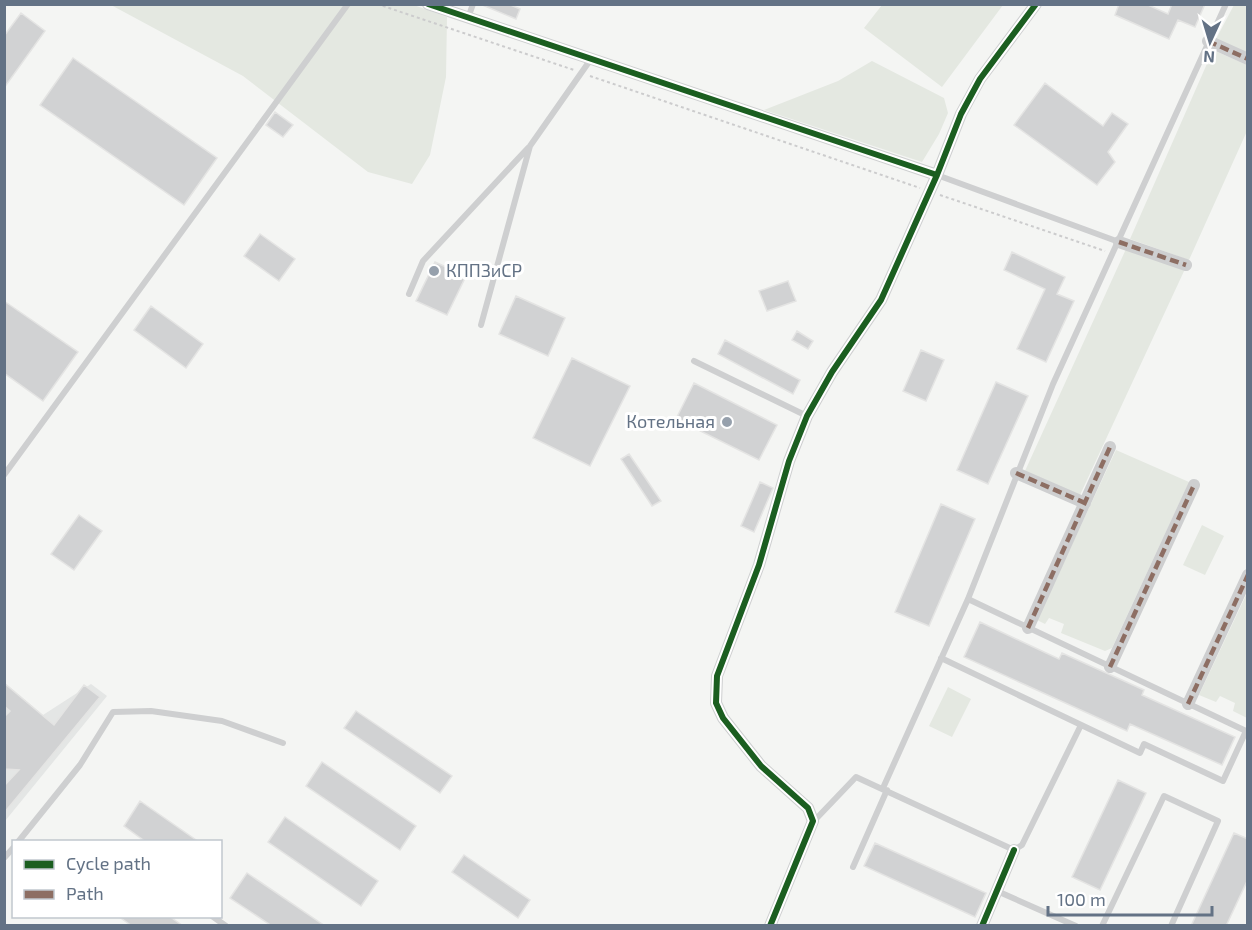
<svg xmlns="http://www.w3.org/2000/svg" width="1252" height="930" font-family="'Exo 2',sans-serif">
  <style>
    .built { fill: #e4e6e5 }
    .green { fill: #e4e8e1 }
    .building { fill: #d1d2d3; stroke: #e4e4e3; stroke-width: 1.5 }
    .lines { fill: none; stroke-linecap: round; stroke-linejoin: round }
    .path { stroke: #cccccd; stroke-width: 2; stroke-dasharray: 3 3; stroke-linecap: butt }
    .lane { stroke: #cecfd0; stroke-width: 6 }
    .street { stroke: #cecfd0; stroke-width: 12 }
    .quiet { stroke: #8d6e63; stroke-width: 4.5; stroke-dasharray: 9 4.5; stroke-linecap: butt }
    .cycleway-casing { stroke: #fff; stroke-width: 10 }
    .cycleway { stroke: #1b5e20; stroke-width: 6 }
    .poi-dot { fill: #96a0ac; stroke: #fff; stroke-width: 2 }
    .labels { text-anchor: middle; stroke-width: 6; stroke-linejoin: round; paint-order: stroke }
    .poi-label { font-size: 18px; fill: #637285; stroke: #fff; text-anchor: start }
  </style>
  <rect width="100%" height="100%" fill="#f4f5f3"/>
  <!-- built -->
  <path class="built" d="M5,683L43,715L91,684L107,696L5,821Z"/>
  <!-- green -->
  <path class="green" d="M411,4L447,17L446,77L430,155L412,184L368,172L243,76L111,5Z
    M882,5V4L1003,5L942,87L864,28Z
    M1234,5H1247V53L1216,39Z
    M1213,50L1247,65V131L1189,260L1130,239Z
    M872,61L944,98L948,113L939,134L922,162L764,110L838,81Z
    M1126,249L1185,269L1080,495L1025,471Z
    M1116,450L1189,482L1112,648L1105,651L1061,633L1064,624L1049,618L1045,624L1037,620Z
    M1202,525L1224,536L1205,575L1183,565Z
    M1247,593V718L1233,711L1235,703L1220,696L1216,702L1199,695Z
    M948,687L971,699L952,737L929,726Z"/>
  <!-- building -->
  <path class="building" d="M480,4H508L520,9L516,19Z
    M1119,4H1146L1168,14L1172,4H1205L1195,27L1178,20L1169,39L1115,15Z
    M21,13L45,31L4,88V36Z
    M73,58L217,158L184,205L40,105Z
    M1045,83L1103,126L1112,113L1128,124L1108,152L1115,162L1097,185L1014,125Z
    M275,112L293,125L283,137L266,125Z
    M260,234L295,259L279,281L244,256Z
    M1012,252L1065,277L1057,294L1074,301L1046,362L1017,349L1045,289L1004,270Z
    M435,262L466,276L447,315L416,301Z
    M788,281L796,301L767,311L759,291Z
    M516,296L565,318L548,356L499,334Z
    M4,301L78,352L43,401L4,373Z
    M151,306L203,344L186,368L134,330Z
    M797,331L813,341L808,349L792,340Z
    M725,340L800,380L793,394L718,354Z
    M921,350L944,360L926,401L903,391Z
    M572,358L630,386L590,466L533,438Z
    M996,382L1028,396L988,484L957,470Z
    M694,383L777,425L759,460L676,419Z
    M629,454L661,501L652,506L621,459Z
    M760,482L773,488L754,532L741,526Z
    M941,504L975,519L929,626L895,612Z
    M79,515L102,531L74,570L51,554Z
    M980,622L1059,659L1062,653L1144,690L1142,695L1235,737L1222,765L1130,724L1127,731L964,657Z
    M4,683L54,725L84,685L100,697L4,813V786L19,770L4,769V717L10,711L4,706Z
    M356,711L452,776L440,793L344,728Z
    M322,762L416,826L400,850L306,786Z
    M1118,780L1146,793L1100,890L1072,877Z
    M140,801L199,842H146L124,826Z
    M285,817L378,881L361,906L268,842Z
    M1234,833L1248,839V879L1226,926H1191Z
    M875,843L986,893L975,917L864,866Z
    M464,855L530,900L518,918L452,872Z
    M247,873L325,926H272L230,898Z
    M118,916H169L183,926H132Z"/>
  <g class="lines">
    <!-- path -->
    <path class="path" d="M377,4L574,70
      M590,76L920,188
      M940,195L1105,251"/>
    <!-- lane -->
    <path class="lane" d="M468,18L473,4
      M937,175L1119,242
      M409,294L423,261L528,148
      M481,325L530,146L591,59
      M694,361L807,416
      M4,475L348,4
      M941,658L1140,753L1144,744L1223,781L1246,731L968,599
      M883,788L968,599L1053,384L1226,4
      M814,821L856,777L1014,850L1022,845L1081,725
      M18,842L80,765L113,712L151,711L222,721L283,743
      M4,858L14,847
      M853,867L887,790
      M997,891L1076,926
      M212,916L226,926
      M1102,926L1164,796L1218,821L1171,926"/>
    <!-- street -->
    <path class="street" d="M428,4L937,175
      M1208,41L1248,59
      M1119,242L1186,265
      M1016,473L1085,503
      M1028,628L1110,447
      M1110,667L1194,485
      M1188,704L1248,575
      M770,926L813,821L808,808L761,766L723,718L716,703L717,676L759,565L789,461L807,416L832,372L881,300L937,175L961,114L980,79L1036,4
      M982,926L1014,850"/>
    <!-- quiet -->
    <path class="quiet" d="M1208,41L1248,59
      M1119,242L1186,265
      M1016,473L1085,503
      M1028,628L1110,447
      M1110,667L1194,485
      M1188,704L1248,575"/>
    <defs>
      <path id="cycleway" d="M428,4L937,175
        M770,926L813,821L808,808L761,766L723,718L716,703L717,676L759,565L789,461L807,416L832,372L881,300L937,175L961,114L980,79L1036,4
        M982,926L1014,850"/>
    </defs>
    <!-- cycleway casing -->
    <use href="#cycleway" class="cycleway-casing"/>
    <!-- cycleway -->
    <use href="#cycleway" class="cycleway"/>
  </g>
  <!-- markers -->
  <g class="poi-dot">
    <circle cx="434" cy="271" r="6"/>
    <circle cx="727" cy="422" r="6"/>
  </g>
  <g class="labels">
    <!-- poi labels -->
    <g class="poi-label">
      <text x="446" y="277">КППЗиСР</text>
      <text x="715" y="428" text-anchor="end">Котельная</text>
    </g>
  </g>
  <!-- border -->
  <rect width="1252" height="930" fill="none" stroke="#637285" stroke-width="12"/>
  <!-- legend -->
  <rect x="12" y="840" width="210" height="78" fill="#ffffff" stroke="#c1c7ce" stroke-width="1.5"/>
  <rect x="24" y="860" width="30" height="9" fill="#1b5e20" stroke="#c1c7ce" stroke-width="1.5"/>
  <text x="66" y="870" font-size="18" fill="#637285">Cycle path</text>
  <rect x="24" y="890" width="30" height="9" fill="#8d6e63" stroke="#c1c7ce" stroke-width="1.5"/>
  <text x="66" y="900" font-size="18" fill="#637285">Path</text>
  <!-- north arrow -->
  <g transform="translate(1210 42) rotate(184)" stroke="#ffffff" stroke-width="4.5" paint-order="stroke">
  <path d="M0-4.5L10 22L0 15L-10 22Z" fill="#637285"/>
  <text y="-9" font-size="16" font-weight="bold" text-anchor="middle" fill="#637285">N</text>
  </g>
  <!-- scale -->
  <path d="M1048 906v9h164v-9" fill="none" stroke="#637285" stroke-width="3"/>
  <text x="1057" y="906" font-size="18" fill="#637285" stroke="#ffffff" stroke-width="4.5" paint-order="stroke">100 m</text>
</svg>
